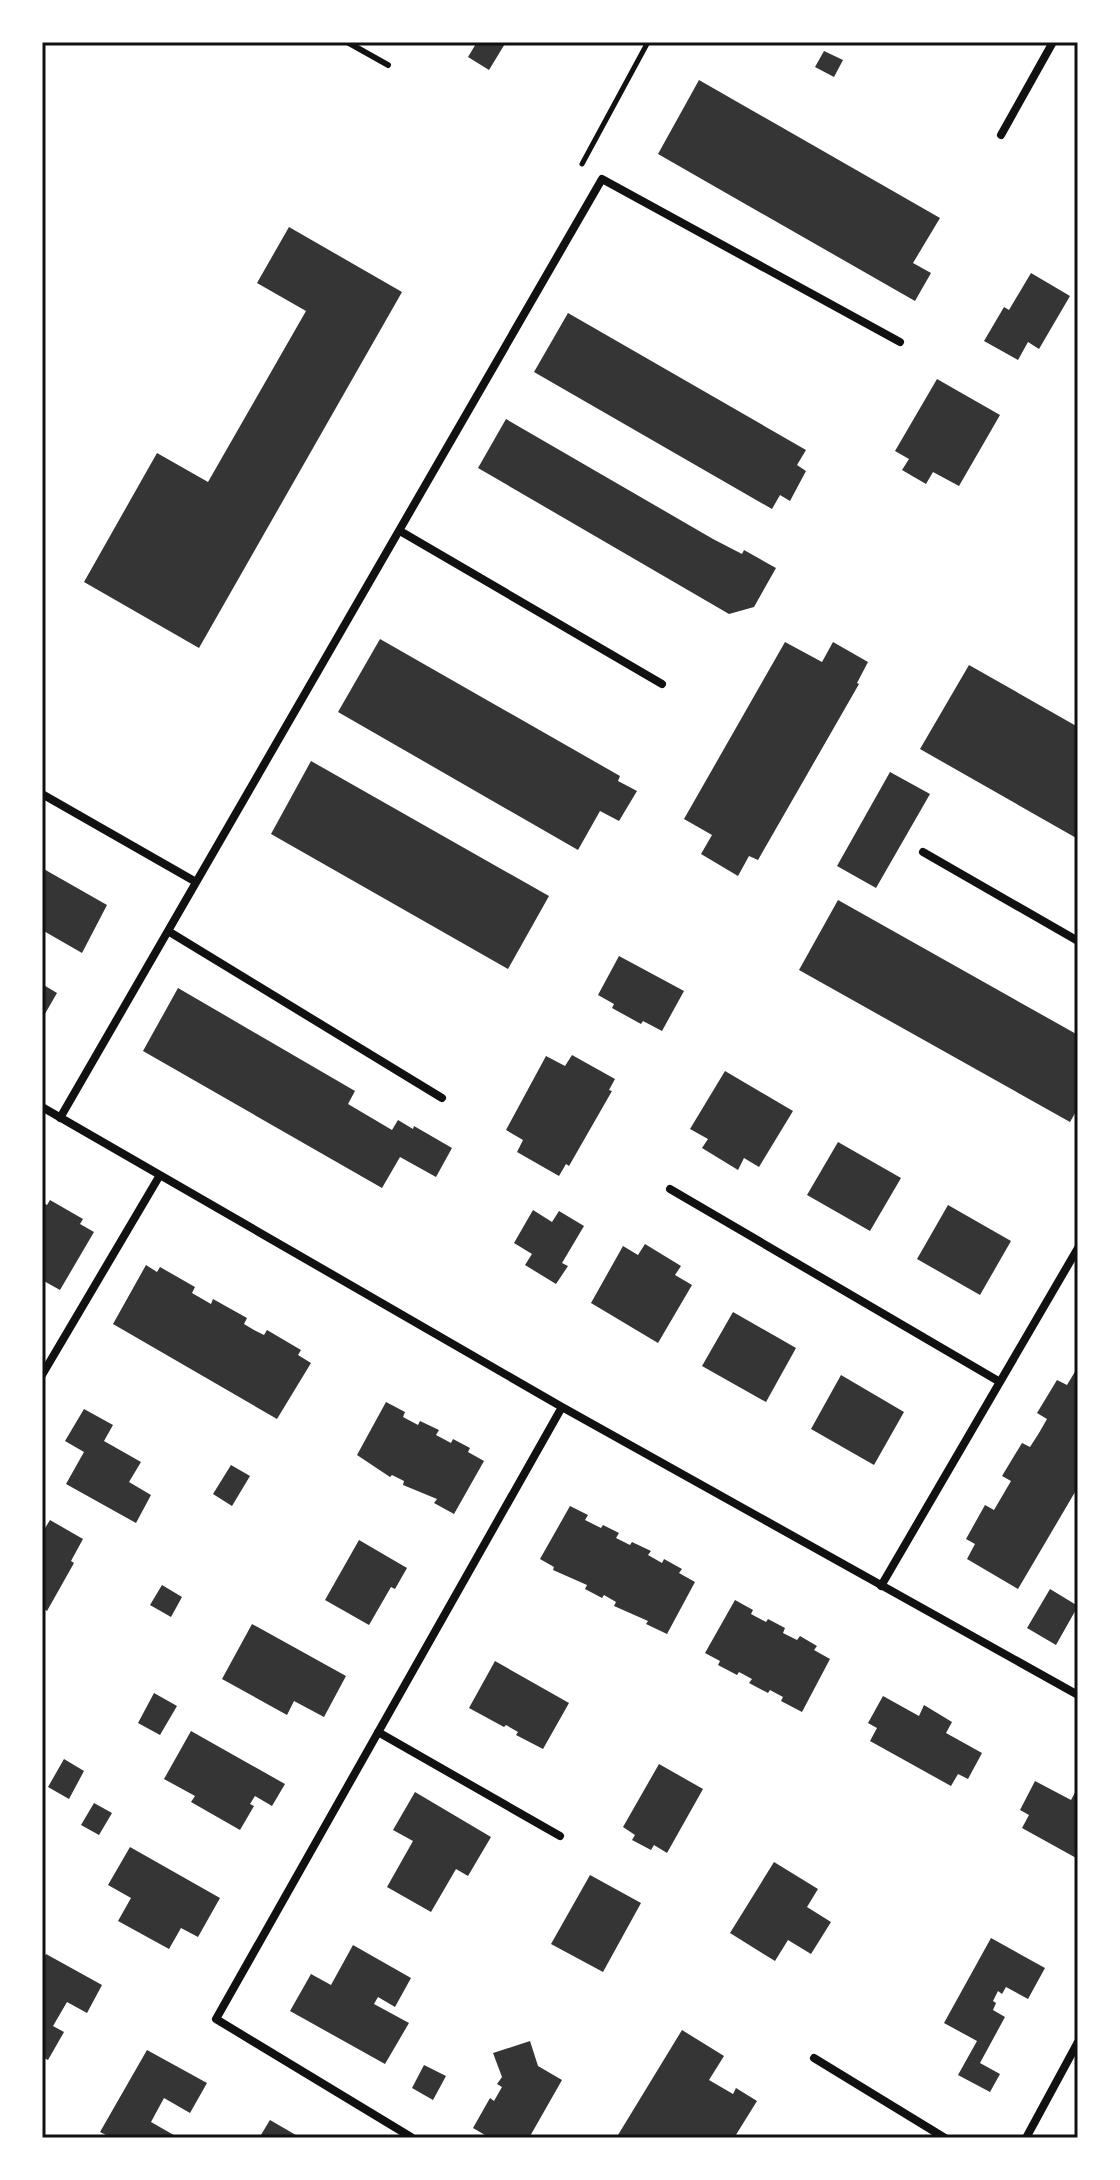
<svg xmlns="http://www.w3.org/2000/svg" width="1120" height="2180" font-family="'DM Sans',sans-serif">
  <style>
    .building { fill: #353535 }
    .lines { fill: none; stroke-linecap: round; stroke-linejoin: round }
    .path { stroke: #111; stroke-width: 5 }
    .service { stroke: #111; stroke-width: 6 }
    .minor { stroke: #111; stroke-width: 8 }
    .neatline { fill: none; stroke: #111; stroke-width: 3 }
  </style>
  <rect width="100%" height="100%" fill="#fff"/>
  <!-- building -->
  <path class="building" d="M477,42H506L489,70L468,57Z
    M824,51L843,60L834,77L815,67Z
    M699,80L940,218L913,263L931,273L915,301L658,154Z
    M289,227L402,292L199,648L84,582L157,453L208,482L306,311L257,283Z
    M1031,273L1070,296L1039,349L1028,342L1018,360L984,341L1004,307L1009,310Z
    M568,313L806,450L797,465L806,471L790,501L780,495L772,509L534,372Z
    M937,379L1000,415L959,486L933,472L926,484L902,470L909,459L895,451Z
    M506,419L713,539L742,554L744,550L776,568L754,607L729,614L478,468Z
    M380,639L620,776L618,781L637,791L619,821L600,811L578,850L338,712Z
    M785,642L822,662L833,642L868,662L857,683L859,684L758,860L749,856L738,876L701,854L712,835L684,819Z
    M969,665L1078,727V839L920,749Z
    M311,761L549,896L508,969L271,834Z
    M890,772L930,794L876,888L837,866Z
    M42,868L107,905L82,953L42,930Z
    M838,900L1078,1035V1108L1070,1122L799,970Z
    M619,956L684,991L662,1031L643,1021L641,1024L612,1008L614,1004L598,995Z
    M42,984L57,993L42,1019Z
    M178,988L355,1091L348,1104L392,1130L398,1120L413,1129L414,1126L452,1148L436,1177L400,1157L382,1188L143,1051Z
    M572,1055L615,1079L609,1090L612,1091L569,1166L566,1164L559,1176L517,1152L523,1140L506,1130L546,1056L565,1066Z
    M725,1071L793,1111L759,1167L744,1158L738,1170L702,1148L708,1139L690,1129Z
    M838,1142L901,1178L870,1231L807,1195Z
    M50,1200L83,1219L80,1224L94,1232L60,1290L42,1280V1202L47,1205Z
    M948,1205L1011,1241L980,1295L917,1259Z
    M533,1210L552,1222L559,1211L584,1226L562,1263L568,1266L556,1284L525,1265L532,1254L514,1243Z
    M645,1244L681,1266L675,1275L692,1285L658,1343L591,1303L623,1246L638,1255Z
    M146,1265L157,1272L160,1267L195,1287L192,1293L211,1304L213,1299L247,1318L244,1324L254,1330L264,1335L267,1330L301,1350L298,1355L311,1363L277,1419L113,1324Z
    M733,1312L796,1348L766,1402L702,1366Z
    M1076,1370L1078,1372V1487L1018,1589L967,1559L975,1544L966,1539L985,1505L994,1510L1011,1481L1002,1476L1022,1443L1030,1447L1039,1433L1047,1419L1037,1413L1057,1380L1067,1385Z
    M841,1375L904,1412L874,1465L811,1429Z
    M386,1402L405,1412L403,1417L418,1425L420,1421L439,1430L436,1435L451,1443L453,1439L470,1448L468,1452L484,1461L454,1514L434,1503L437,1499L403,1485L404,1481L392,1475L390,1477L357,1455Z
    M84,1409L113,1425L104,1441L141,1462L129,1482L151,1495L136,1523L66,1484L84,1452L65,1441Z
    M231,1465L250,1476L232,1506L213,1494Z
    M570,1506L588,1515L585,1520L601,1528L603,1525L619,1533L616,1538L630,1545L632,1542L651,1551L648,1555L662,1563L664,1559L682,1569L679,1573L695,1582L667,1634L646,1624L648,1621L614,1606L616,1602L604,1595L602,1598L585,1589L587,1585L553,1570L554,1567L540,1559Z
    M50,1520L83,1539L71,1561L74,1563L47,1611L42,1608V1533Z
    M359,1540L407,1568L395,1589L391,1587L369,1625L325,1600Z
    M162,1585L182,1597L171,1617L150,1605Z
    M1050,1589L1078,1606L1056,1645L1027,1628Z
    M735,1600L753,1610L751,1614L766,1622L768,1619L785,1628L783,1633L797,1640L800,1636L817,1646L814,1650L830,1659L802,1712L781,1701L783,1697L770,1690L768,1693L749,1683L752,1679L739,1672L737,1675L718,1665L720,1661L705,1653Z
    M252,1624L346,1676L324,1717L294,1701L287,1715L222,1679Z
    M495,1661L569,1703L543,1749L516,1735L518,1732L506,1725L504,1727L469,1708Z
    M154,1693L177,1706L160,1735L138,1723Z
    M883,1696L919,1716L924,1705L952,1722L946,1733L982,1753L968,1779L958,1774L951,1786L870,1741L877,1728L868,1723Z
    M191,1731L285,1784L272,1806L255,1796L250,1804L254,1806L240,1830L191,1802L195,1796L164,1779Z
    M64,1759L84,1771L69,1799L48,1787Z
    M659,1764L703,1789L667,1853L654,1845L651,1850L632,1840L635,1835L623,1827Z
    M1035,1781L1071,1800L1078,1787V1859L1022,1828L1029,1815L1020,1810Z
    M415,1792L491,1837L468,1876L456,1869L431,1912L387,1887L413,1841L393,1830Z
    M94,1803L112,1813L99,1835L81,1825Z
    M130,1847L220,1898L198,1937L181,1928L169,1949L118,1921L131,1898L108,1885Z
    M774,1862L818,1889L807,1907L831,1922L811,1954L788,1940L775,1961L730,1933Z
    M590,1875L641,1903L603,1972L551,1944Z
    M991,1938L1045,1968L1028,1999L1006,1987L1002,1994L998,1991L993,2001L996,2003L993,2010L1005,2017L980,2063L1000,2074L990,2092L958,2075L977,2041L944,2023Z
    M353,1945L411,1978L395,2007L378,1997L374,2004L409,2023L385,2064L290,2011L311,1974L331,1985Z
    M46,1954L102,1985L87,2013L67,2002L53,2026L64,2032L48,2060L42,2057V1961Z
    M682,2030L724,2056L709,2080L733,2094L736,2088L757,2101L734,2138H623L618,2135Z
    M530,2041L538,2066L562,2080L529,2138H490L473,2128L490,2098L494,2101L502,2087L497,2084L502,2077L493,2053Z
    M147,2050L207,2083L190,2113L164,2098L151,2122L179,2138H112L100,2132Z
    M424,2065L446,2076L433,2100L412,2088Z
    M270,2120L301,2138H259Z"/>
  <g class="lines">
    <!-- path -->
    <path class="path" d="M582,164L648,42"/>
    <!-- service -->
    <path class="service" d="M347,42L388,65"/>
    <!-- minor -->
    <path class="minor" d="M1001,135L1053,42
      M400,531L662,684
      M42,794L196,882
      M923,852L1078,941
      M168,931L442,1098
      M42,1107L562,1407L1078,1695
      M60,1118L602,179L900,342
      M670,1189L1000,1382
      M42,1375L160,1175
      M881,1586L1078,1248
      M378,1732L560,1836
      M814,2058L945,2138
      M411,2137L216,2019L562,1407
      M1026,2138L1078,2042"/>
  </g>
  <!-- border -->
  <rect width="1120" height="2180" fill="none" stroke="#ffffff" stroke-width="88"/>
  <rect x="44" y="44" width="1032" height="2092" class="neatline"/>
</svg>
